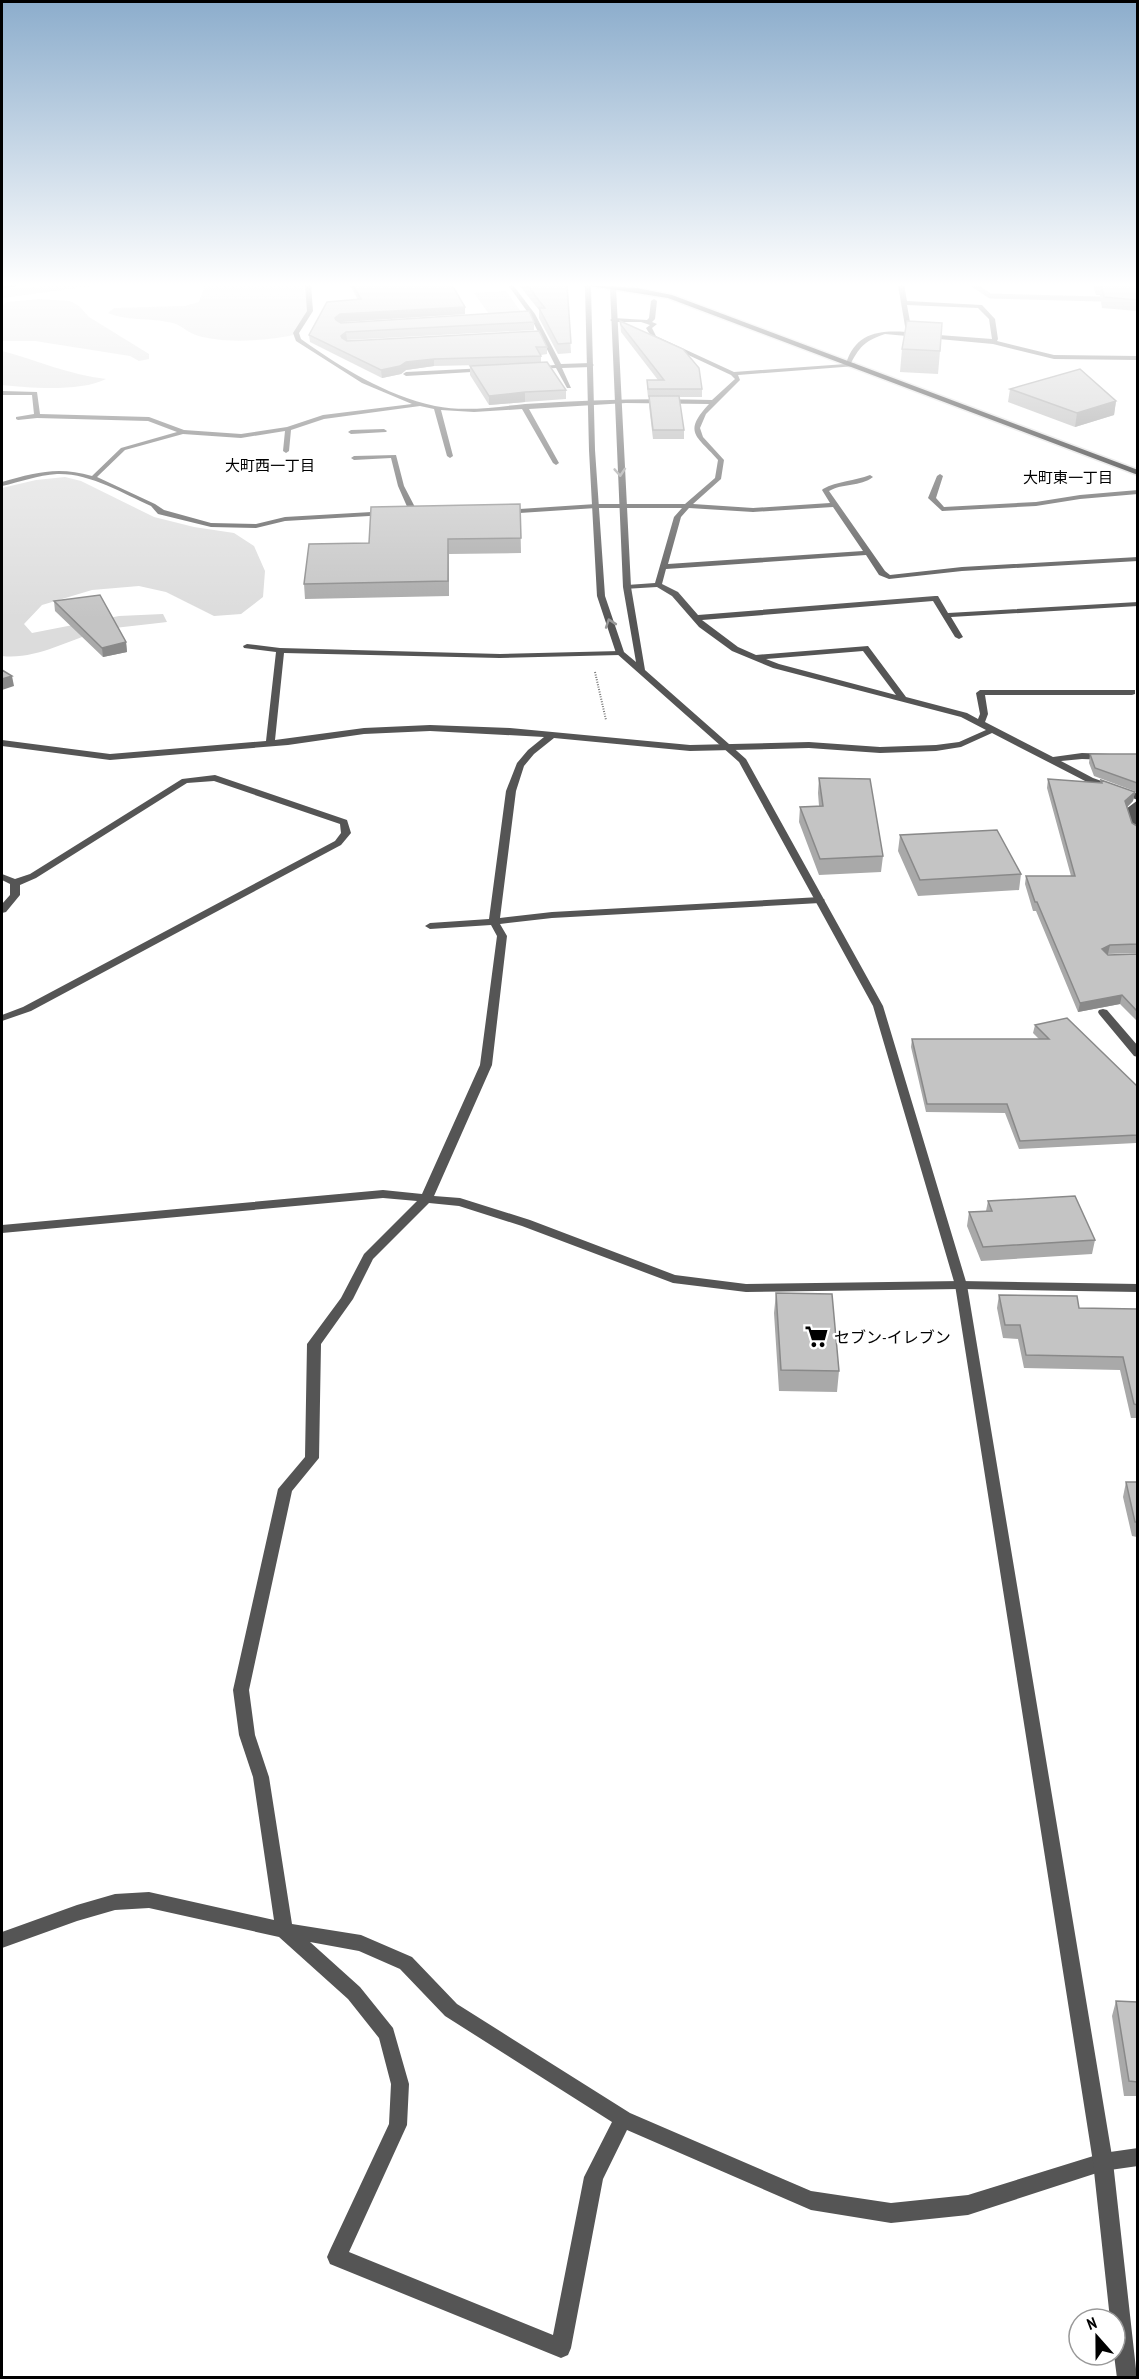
<svg xmlns="http://www.w3.org/2000/svg" width="1139" height="2379" font-family="'PT Sans Narrow','Noto Sans JP',sans-serif">
  <style>
    .green { fill: #dcdcdc }
    .lines { fill: none; stroke-linecap: round; stroke-linejoin: round }
    .stream { stroke: #a3a3a3; stroke-width: 5 }
    .primary-casing { stroke: #dbdbdb; stroke-width: 3 }
    .path { stroke: #777; stroke-width: 2; stroke-dasharray: 1 1.5; stroke-linecap: butt }
    .minor { fill: #555; fill-rule: evenodd }
    .tertiary { fill: #555; fill-rule: evenodd }
    .primary { fill: #000; fill-rule: evenodd }
    .wall { fill: #a9a9a9 }
    .shaded-wall { fill: #898989 }
    .building { fill: #c4c4c4; stroke: #898989; stroke-width: 1.5 }
    .oneway { stroke: #999 }
    .labels { text-anchor: middle; stroke-width: 5; stroke-linejoin: round; paint-order: stroke }
    .far-neighbourhood-label { font-size: 15px; fill: #000; stroke: #fff }
    .poi-label { font-size: 16px; fill: #000; stroke: #fff; text-anchor: start }
  </style>
  <rect width="100%" height="100%" fill="#fff"/>
  <!-- green -->
  <path class="green" d="M65,285L94,286L2,298V289Z
    M205,285H302L310,307L293,335C267,341 221,344 196,335C189,333 183,327 176,324C154,317 130,322 108,313L114,308L185,306L199,302Z
    M506,291L521,312L489,314L474,293Z
    M39,299L70,301L79,306L89,317L149,354V359L139,361L130,356L35,341H2V306L7,302Z
    M2,351C36,360 70,375 106,379C81,392 29,388 2,385Z
    M65,477L81,481L154,517L194,527L234,533L254,546L265,571L263,597L241,614L214,616L166,592L139,586L92,590L42,605L24,624L32,633L119,616L163,614L167,622C145,625 119,626 97,632C67,641 34,660 2,656V488L36,480Z"/>
  <g class="lines">
    <!-- stream -->
    <path class="stream" d="M974,285L990,296L1138,300"/>
    <defs>
      <path id="primary" d="M585,285L637,288L672,295L1138,470V475L668,298Z"/>
    </defs>
    <!-- primary casing -->
    <use href="#primary" class="primary-casing"/>
    <!-- path -->
    <path class="path" d="M595,672L606,720"/>
    <!-- minor -->
    <path class="minor" d="M2,285H21L2,289Z
      M305,285H311L313,311L299,333L301,339C342,368 385,395 435,406C465,412 496,407 525,404C587,400 650,398 712,400L735,379L731,375L652,338L646,328L650,325L641,322H613L610,320L613,318L647,320L649,318L651,301L654,299L657,301L655,319L652,322L657,324L652,328L656,336L734,372L846,364C855,334 877,330 906,332L898,285H904L907,301L982,305L995,319L998,339L997,341L1054,355L1138,356V360L1054,359L993,344L885,334C865,341 861,345 851,363L856,364V366L738,375L740,380L706,414L700,428L703,437L724,460L721,479L693,504L753,508L830,503L822,490L823,489C837,481 855,481 870,475L873,477C860,487 843,483 829,491L885,571L890,575L962,567L1138,557V561L962,571L889,579L879,575L866,555L666,569L662,584L678,592L698,615L935,596H938L948,613L1138,602V606L951,617L963,637L959,639L955,637L933,601L702,620L738,647L756,655L868,646L906,697L967,713L978,719L980,714L976,693L980,690H1135V694L1132,695H985L988,714L985,722L1053,757L1082,753L1138,755V761L1082,759L1061,761L1093,778L1138,794V800L1087,782L992,733L961,747L936,751L880,753L809,748L690,751L554,738L534,754L524,766L516,791L500,918L552,912L820,897L825,900L820,903L552,918L500,924L507,936L492,1065L434,1196L460,1198L530,1220L675,1275L746,1284L961,1281L1138,1284V1292L961,1289L746,1292L673,1283L522,1226L459,1206L429,1203L373,1259L353,1299L321,1344L319,1458L292,1491L249,1690L255,1735L269,1777L292,1924L361,1935L412,1957L457,2004L630,2113L811,2191L891,2203L968,2195L1103,2153L1138,2148V2166L1103,2171L968,2215L891,2223L811,2210L627,2130L603,2179L571,2348L568,2355L561,2358L330,2264L327,2257L330,2250L389,2124L391,2084L379,2038L348,1999L279,1937L149,1908L115,1910L77,1921L2,1948V1932L77,1905L115,1894L149,1892L274,1920L253,1777L239,1735L233,1690L278,1489L305,1457L307,1344L341,1298L364,1254L417,1201L383,1198L2,1233V1225L383,1190L422,1194L480,1065L497,936L491,925L430,929L425,926L430,923L489,919L506,791L517,763L528,750L544,737L430,731L364,734L288,745L110,760L2,746V740L110,754L266,741L276,652L244,648L243,646L247,644L280,648L500,654L620,651L624,653L620,655L500,658L284,653L275,740L364,728L430,725L510,728L690,745L809,742L880,747L936,745L959,742L986,730L961,717L773,668L732,651L699,627L672,596L657,587L624,589V585H627L655,583L674,517L682,508H596L505,514L501,512L505,510L596,504H685L715,478L718,460C697,436 682,433 709,404L626,403L529,409L559,463L556,465L553,463L522,409L474,412L441,410L453,456L450,458L447,456L434,409L420,406L324,419L291,430L289,451L286,453L283,451L285,431L241,438L183,434L125,450L97,477L155,504L164,510L211,523L256,524L285,517L389,511V515H386L285,521L256,528L211,527L158,514L151,506C122,493 90,473 57,474C38,475 20,482 2,486V482C35,473 57,466 92,476L121,448L177,432L148,421L37,418L18,420L16,419V417L34,414L32,395H2V391L37,392L40,414L149,417L184,430L241,434L287,427L323,415L412,404L362,383L296,341L293,333L307,311ZM907,305L978,308L989,319L992,339L912,333ZM833,507L863,551L668,564L681,517L689,508L753,512ZM863,651L896,695L779,664L766,659ZM310,1942L359,1951L400,1969L445,2016L612,2122L584,2177L553,2335L349,2252L407,2125L409,2084L393,2028L360,1987Z
      M508,285H513L535,314L561,364L591,363L594,365L591,367L562,368L571,388H567L556,368L536,369L533,367L555,365L529,314Z
      M486,368L488,371L406,376L403,374L406,372Z
      M384,429L387,431L386,432L351,434L348,432L351,430Z
      M396,455L404,486L417,511L416,513L409,511L398,486L391,458L354,460L351,458L354,456Z
      M940,474L943,476L936,498L944,507L1036,502L1080,495L1138,490V494L1080,499L1036,506L942,511L928,498L937,476Z
      M215,775L347,820L351,833L341,845L31,1011L2,1021V1015L23,1007L335,841L341,833L340,824L214,781L187,783L36,878L20,885V895L6,912L2,913V904L10,895V884L2,880V874L15,879L30,874L182,779Z
      M1138,800L1136,810L1138,834L1133,831L1126,809Z
      M1103,1009L1107,1010L1138,1046V1057L1134,1056L1099,1014L1098,1012L1099,1010Z"/>
    <!-- tertiary -->
    <path class="tertiary" d="M587,285L591,287L595,450L605,596L624,652L636,662L623,587L610,287L612,285L616,287L631,587L645,670L746,759L883,1006L967,1285L1113,2162L1137,2378H1117L1114,2355L1115,2319H1110L1093,2162L955,1285L873,1006L739,762L616,653L597,596L589,450L585,287Z"/>
    <!-- primary -->
    <use href="#primary" class="primary"/>
  </g>
  <!-- wall -->
  <path class="wall" d="M350,285H452L465,314L340,322H534V330L346,340L547,347V354L541,355V362L566,390V399L525,402L489,405L470,375V366L479,365L434,366L406,370L401,374L382,378L310,342L309,335L358,300Z
    M519,285H567L571,353L558,354L539,318V310Z
    M1093,285H1137V313V311L1102,308L1100,295H1096Z
    M620,321L702,389V397H679L684,430V439H653L649,406V397H648L647,388V380H658L621,332Z
    M902,349L940,351L938,374L900,372Z
    M1010,389L1116,401L1114,415L1075,427L1008,402Z
    M520,504L521,553L449,554V596L305,599L304,584L369,543Z
    M54,601L126,642L127,652L103,657L55,611Z
    M1090,754H1137V792L1094,776L1089,763Z
    M819,778L883,856L881,872L819,875L799,822L800,807L819,806L818,793Z
    M1048,779L1100,783L1101,780L1135,792L1133,801L1127,807L1132,823L1137,826V953L1107,954L1108,955L1137,954V1020H1136L1120,1004L1078,1012L1036,911H1033L1025,884L1026,876H1071L1047,788Z
    M900,835L1021,874L1019,890L918,896L898,851Z
    M1035,1025L1137,1086V1145L1136,1143L1019,1149L1005,1113L926,1112L911,1047L912,1039H1039L1033,1033Z
    M988,1201L1095,1240L1092,1254L981,1261L967,1226L969,1212L986,1211Z
    M776,1293L839,1371L837,1392L779,1391L774,1313Z
    M999,1295L1079,1308L1137,1309V1418H1131L1120,1370L1024,1368L1018,1339L1003,1338L997,1308Z
    M1126,1482H1137V1537L1132,1536L1123,1497Z
    M1116,2001L1137,2002V2096H1124L1112,2016Z"/>
  <!-- shaded-wall -->
  <path class="shaded-wall" d="M465,307V314L341,322L336,325L335,318L340,314Z
    M346,332L347,340L342,343L341,336Z
    M434,359V366L406,370L401,374L382,378L381,370L406,362Z
    M525,392V402L489,405V396Z
    M1116,401L1114,415L1075,427L1077,413Z
    M126,642L127,652L103,657L102,648Z
    M12,676L14,686L2,690V679Z
    M1135,792L1133,801L1124,810L1125,801Z
    M1110,945L1108,954L1101,958L1102,949Z
    M1122,995L1120,1004L1078,1012L1080,1003Z"/>
  <!-- building -->
  <path class="building" d="M353,285H452L465,307L340,314L335,318L336,320L341,323L529,311L534,322L346,332L341,336L342,338L347,341L539,331L547,347H536L541,356L434,359L406,362L400,366L381,370L309,335L327,302L361,299Z
    M527,285H567L571,343L558,344L539,308H545Z
    M1101,285H1137V300L1104,297Z
    M620,321L683,349L699,368L702,389H648L647,380H664L621,325Z
    M907,321L942,323L940,351L902,349Z
    M547,362L566,390L525,392L489,396L470,366Z
    M1080,369L1116,401L1077,413L1010,389Z
    M649,396H679L684,430H653Z
    M520,504L521,538L448,539V581L304,584L309,544L369,543L371,507Z
    M100,595L126,642L102,648L54,601Z
    M2,670L12,676L2,679Z
    M1090,754H1137V783L1095,768Z
    M819,778L870,779L883,856L820,859L800,807L823,806Z
    M1048,779L1102,783L1101,780L1135,792L1125,801L1132,823L1137,826V944L1110,945L1102,949L1108,955L1137,954V1011L1122,995L1080,1003L1037,902H1035L1026,876H1075Z
    M997,830L1021,874L920,880L900,835Z
    M1067,1018L1137,1086V1135L1020,1141L1007,1104H927L912,1039H1049L1035,1025Z
    M1075,1196L1095,1240L983,1247L969,1212L992,1211L988,1201Z
    M776,1293L832,1294L839,1371L781,1370Z
    M999,1295L1077,1296L1079,1308L1137,1309V1405L1134,1404L1123,1357L1026,1355L1020,1325H1005Z
    M1126,1482H1137V1522H1135Z
    M1116,2001L1137,2002V2082L1129,2081Z"/>
  <!-- one-way arrows -->
  <defs><path id="oneway-chevron" d="M-2-3.5L2.5 0L-2 3.5" fill="none" stroke-width="1.6" stroke-linecap="round" stroke-linejoin="round" transform="scale(1.5)"/></defs>
  <g class="oneway">
    <use href="#oneway-chevron" transform="translate(620 472) rotate(86)"/>
    <use href="#oneway-chevron" transform="translate(610 623) rotate(-109)"/>
  </g>
  <!-- sky -->
  <linearGradient id="sky" x2="0" y2="1"><stop stop-color="#8cadcc"/><stop offset="0.46" stop-color="#fff"/><stop offset="1" stop-color="#fff" stop-opacity="0"/></linearGradient>
  <rect width="1139" height="619" fill="url(#sky)"/>
  <!-- icons -->
  <defs>
    <symbol id="supermarket-bare" viewBox="-9 -9 18 18"><path d="M-6-5.5h2.5l.6 2H6L4.5 2H-2.5L-4.4-4H-6ZM-1.5 3.2a1.3 1.3 0 1 0 .1 0ZM3 3.2a1.3 1.3 0 1 0 .1 0Z" fill="#000" stroke="#fff" stroke-width="2.5" paint-order="stroke"/></symbol>
  </defs>
  <g fill-rule="evenodd">
    <use href="#supermarket-bare" x="800" y="1320" width="33" height="33"/>
  </g>
  <g class="labels">
    <!-- far-neighbourhood labels -->
    <g class="far-neighbourhood-label">
      <text x="270" y="471">大町西一丁目</text>
      <text x="1068" y="483">大町東一丁目</text>
    </g>
    <!-- poi labels -->
    <g class="poi-label">
      <text x="834" y="1343">セブン-イレブン</text>
    </g>
  </g>
  <!-- border -->
  <rect width="1139" height="2379" fill="none" stroke="#000000" stroke-width="6"/>
  <!-- north arrow -->
  <g transform="translate(1097 2337) rotate(339)"><circle r="28" fill="#ffffff" stroke="#999999" stroke-width="1.5"/>
  <path d="M0-4.5L10 22L0 15L-10 22Z" fill="#000000"/>
  <text y="-9" font-size="16" font-weight="bold" text-anchor="middle" fill="#000000">N</text>
  </g>
</svg>
